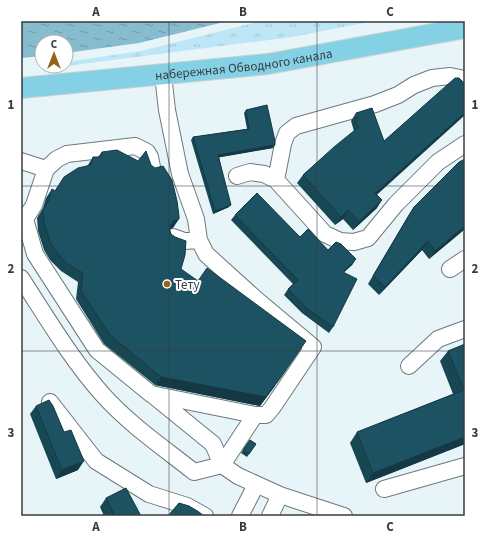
<svg xmlns="http://www.w3.org/2000/svg" width="486" height="537" font-family="'Source Sans 3',sans-serif">
  <style>
    .grass { fill: url(#grass-tufts) }
    .water { fill: url(#water-ripples) }
    .lines { fill: none; stroke-linecap: round; stroke-linejoin: round }
    .minor-casing { stroke: #6d797d; stroke-width: 18 }
    .major-casing { stroke: #cfd0d1; stroke-width: 22 }
    .minor { stroke: #fff; stroke-width: 16 }
    .major { stroke: #84d1e6; stroke-width: 20 }
    .wall { fill: #184754 }
    .shaded-wall { fill: #143945 }
    .building { fill: #1c5262; stroke: #143945 }
    .grid { fill: none; stroke: #373c3e; stroke-width: 1; stroke-opacity: 0.55 }
    .poi-dot { fill: #976318; stroke: #fff; stroke-width: 1.5 }
    .labels { text-anchor: middle; stroke-width: 4; stroke-linejoin: round; paint-order: stroke }
    .street-label { font-size: 13px; fill: #373c3e; stroke: #fff }
    .poi-label { font-size: 13px; fill: #373c3e; stroke: #fff; text-anchor: start }
    .neatline { fill: none; stroke: #373c3e; stroke-width: 1.5 }
    .grid-label { font-size: 13px; text-anchor: middle; font-weight: bold; fill: #373c3e }
  </style>
  <defs>
    <pattern id="grass-tufts" width="24" height="20" patternUnits="userSpaceOnUse"><rect width="24" height="20" fill="#bde7f6"/><path d="M3 7l-1-3M5 7V3M7 7l1-3M15 17l-1-3M17 17v-4M19 17l1-3" fill="none" stroke="#a3c7d4"/></pattern>
    <pattern id="water-ripples" width="26" height="14" patternUnits="userSpaceOnUse"><rect width="26" height="14" fill="#87bcce"/><path d="M2 4q2-2 4 0t4 0M15 11q2-2 4 0t4 0" fill="none" stroke="#6f9aa9"/></pattern>
  </defs>
  <rect width="100%" height="100%" fill="#e7f4f8"/>
  <!-- grass -->
  <path class="grass" d="M261,21H374L292,37L66,66V62L141,51Z"/>
  <!-- water -->
  <path class="water" d="M21,21H228L139,43L66,53V42H42V56L21,58Z"/>
  <g class="lines">
    <defs>
      <path id="minor" d="M21,161L46,169
        M152,167L150,157L147,152L135,146L67,154L57,159L46,169L34,205L25,219L35,254L97,350L151,394L255,415H266L272,408L313,347L258,301L206,254L199,240L196,219L180,174L167,110L163,75
        M237,176L250,172L264,174L276,180L325,234L340,241L354,242L368,238L396,204L438,162L465,144
        M276,180L283,144L287,133L296,126L375,104L398,95L414,85L432,78L450,76L465,79
        M173,237L184,241L199,240
        M450,269L465,259
        M21,278C47,318 71,359 103,395C130,425 164,448 194,472L222,465L255,415
        M409,366L438,339L465,329
        M154,396L213,444L222,465L238,476L280,495L344,516
        M50,402L96,461L149,494L187,506L205,516
        M384,489L465,466
        M240,516L256,485
        M270,516L280,495"/>
      <g id="major">
        <path id="s1" d="M21,88L268,64L465,28"/>
      </g>
    </defs>
    <!-- minor casing -->
    <use href="#minor" class="minor-casing"/>
    <!-- major casing -->
    <use href="#major" class="major-casing"/>
    <!-- minor -->
    <use href="#minor" class="minor"/>
    <!-- major -->
    <use href="#major" class="major"/>
  </g>
  <!-- wall -->
  <path class="wall" d="M246,110L273,148L219,157L229,207L213,214L191,140L193,137L247,129L244,113Z
    M356,113L377,195V208L353,230L343,219L335,225L297,183L303,175L354,131L351,121Z
    M102,152L173,228L170,229V231L181,269L275,386L260,406L155,385L104,344L76,299L78,282L61,271L50,260L44,250L38,231L37,218L43,208L46,198L52,189L55,191L88,165L93,157H98Z
    M465,159V229L429,259L422,250L379,295L368,284L408,216L414,207Z
    M235,215L300,237L328,250L356,259L352,265L344,272L333,327L329,333L302,313L284,295L288,289L293,284L231,220Z
    M465,344V444L366,483L350,443L357,432L453,394L440,361L448,351Z
    M36,406L78,470L56,479L30,414Z
    M250,440L256,444L247,457L241,453Z
    M106,498L141,516H104L100,507Z"/>
  <!-- shaded-wall -->
  <path class="shaded-wall" d="M465,112V115L370,201L375,193Z
    M275,145L273,148L216,158L218,155Z
    M382,200L377,208L353,230L359,222Z
    M231,205L229,207L213,214L215,211Z
    M348,210L343,219L335,225L341,217Z
    M179,219L173,228L167,230L173,221Z
    M465,226V229L429,259L435,251Z
    M428,241L422,250L379,295L385,287Z
    M356,259L352,265L339,277L343,272Z
    M161,377H281L260,406L155,385Z
    M465,437V444L366,483L373,473Z
    M84,461L78,470L56,479L62,470Z"/>
  <!-- building -->
  <path class="building" d="M455,78H459L465,84V112L375,193L382,200L359,222L348,210L341,217L303,175L334,147L360,126L356,113L372,108L384,141Z
    M267,105L275,141V145L218,155L231,205L215,211L193,137L249,129L246,110Z
    M117,150L138,161L146,151L151,165L155,168L163,166L172,180L177,201L179,216V219L173,221L170,225V231L171,234L175,237L186,241L185,255L181,269L198,281L207,268L306,341L281,377L266,397L161,377L110,335L81,291L83,273L66,263L56,251L50,242L44,222L43,210L49,200L52,189L55,191L64,177L78,168L91,165L93,157H100L102,152Z
    M465,159V226L435,251L428,241L385,287L373,276L414,207L459,162Z
    M257,193L300,237L308,229L328,250L336,242L341,244L356,259L343,272L357,279L333,327L306,308L288,289L298,280L235,215Z
    M465,344V437L373,473L357,432L464,390L448,351Z
    M49,400L53,406L64,432L71,430L84,461L62,470L36,406Z
    M250,440L256,444L249,454L243,450Z
    M126,488L141,516H115L106,498Z
    M179,503L189,506L199,512L204,516H168Z"/>
  <!-- grid -->
  <path class="grid" d="M169,21V516M317,21V516M21,186H465M21,351H465"/>
  <!-- markers -->
  <circle class="poi-dot" cx="167" cy="284" r="4"/>
  <g class="labels">
    <!-- street labels -->
    <g class="street-label">
      <text dy="5" stroke="none"><textPath href="#s1" startOffset="224">набережная Обводного канала</textPath></text>
    </g>
    <!-- poi labels -->
    <g class="poi-label">
      <text x="175" y="289">Тету</text>
    </g>
  </g>
  <!-- border -->
  <rect width="486" height="537" fill="none" stroke="#ffffff" stroke-width="44"/>
  <!-- north arrow -->
  <g transform="translate(54 54)"><circle r="19" fill="#ffffff" stroke="#afb1b2"/>
  <path d="M0-3L7 15L0 10L-7 15Z" fill="#976318"/>
  <text y="-6" font-size="11" font-weight="bold" text-anchor="middle" fill="#373c3e">С</text>
  </g>
  <rect x="22" y="22" width="442" height="493" class="neatline"/>
  <g class="grid-label">
    <text x="96" y="16">A</text>
    <text x="243" y="16">B</text>
    <text x="390" y="16">C</text>
    <text x="11" y="109">1</text>
    <text x="475" y="109">1</text>
    <text x="11" y="273">2</text>
    <text x="475" y="273">2</text>
    <text x="11" y="437">3</text>
    <text x="475" y="437">3</text>
    <text x="96" y="531">A</text>
    <text x="243" y="531">B</text>
    <text x="390" y="531">C</text>
  </g>
</svg>
